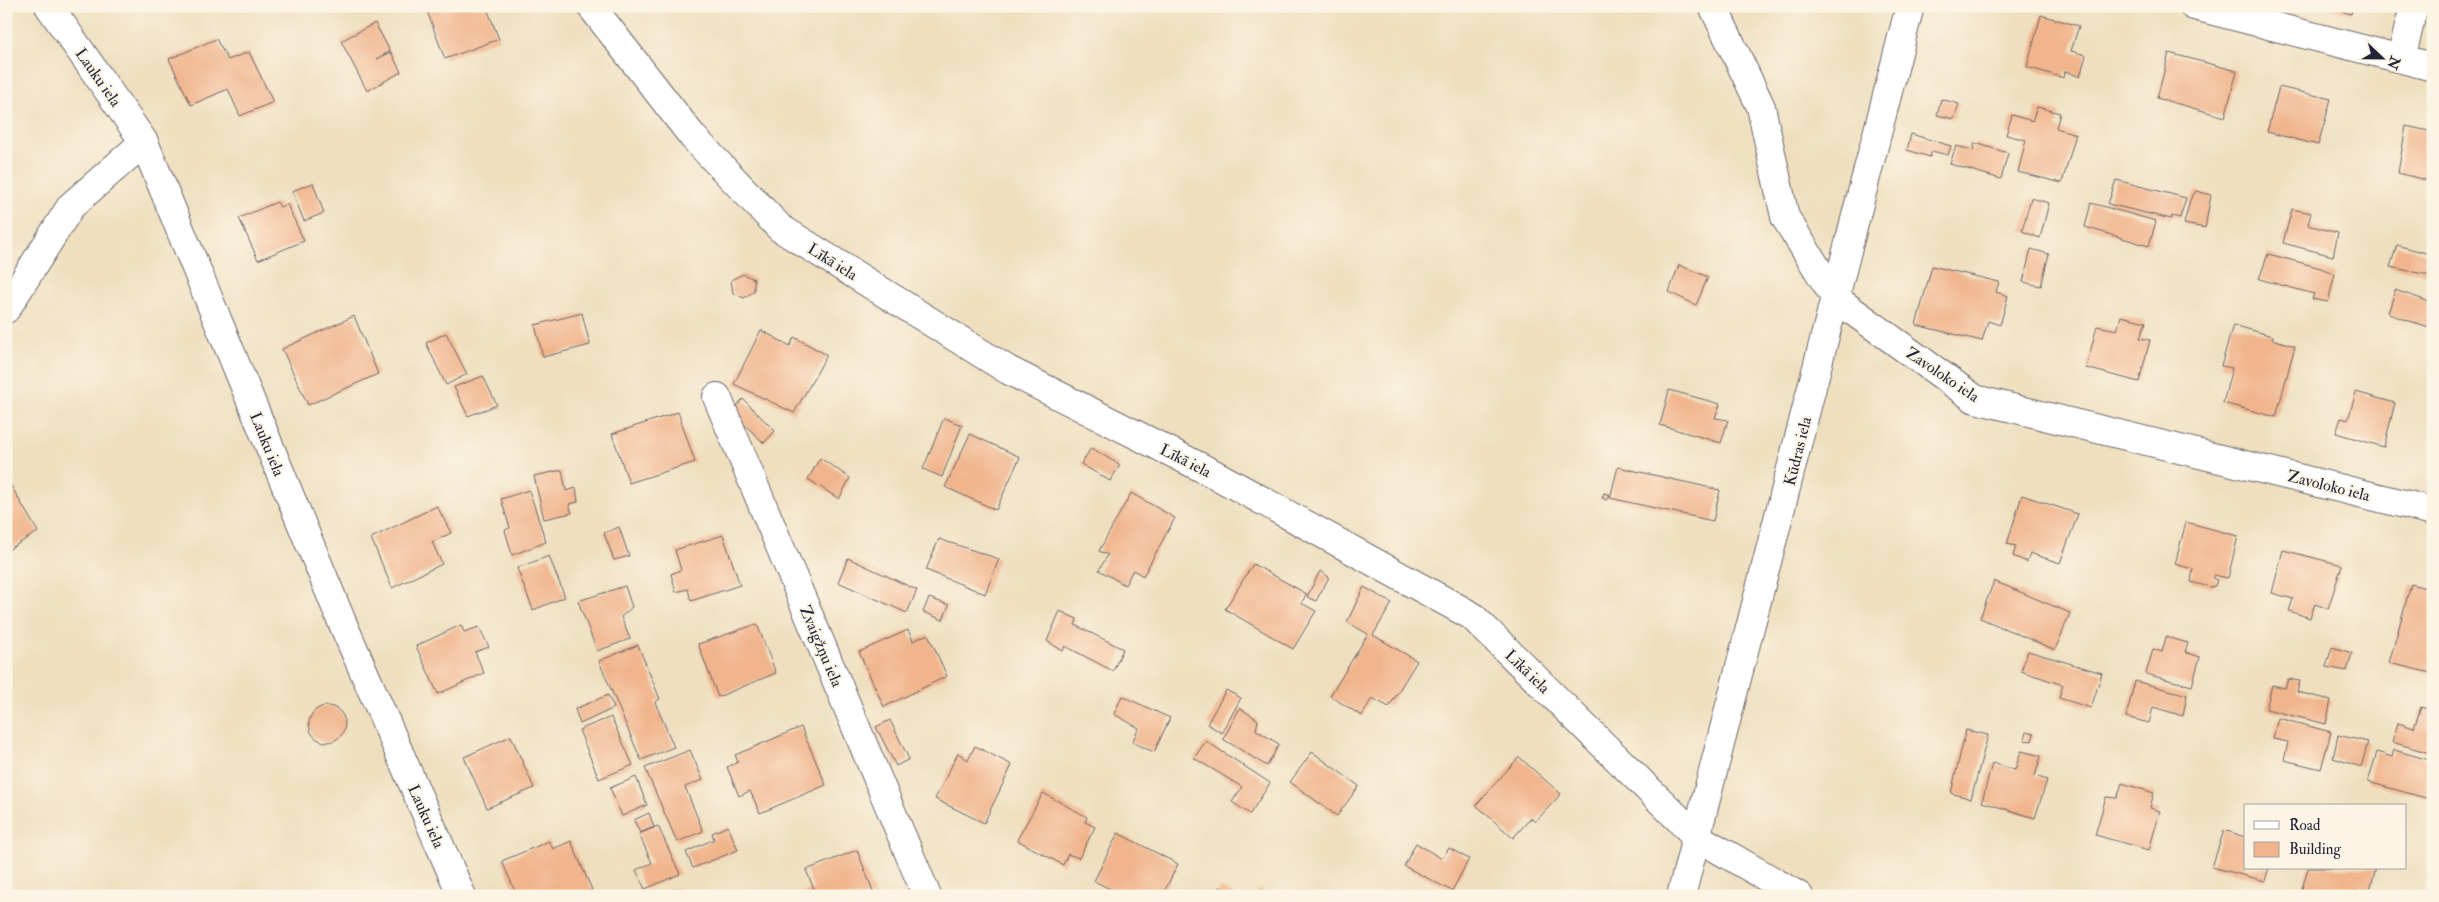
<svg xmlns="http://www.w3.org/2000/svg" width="2439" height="902" font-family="'IM FELL Double Pica',serif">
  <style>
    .building { fill: #f1b58d }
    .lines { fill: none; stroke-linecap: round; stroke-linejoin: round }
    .minor-casing { stroke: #6a6469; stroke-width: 30 }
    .minor { stroke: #fff; stroke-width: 28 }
    .labels { text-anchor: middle; stroke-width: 4; stroke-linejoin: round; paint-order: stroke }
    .street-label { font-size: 16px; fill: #22223b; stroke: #fcf5e5 }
  </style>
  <rect width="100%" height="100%" fill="#fcf5e5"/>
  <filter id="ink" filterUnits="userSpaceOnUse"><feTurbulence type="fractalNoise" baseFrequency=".02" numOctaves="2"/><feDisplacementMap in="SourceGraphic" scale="10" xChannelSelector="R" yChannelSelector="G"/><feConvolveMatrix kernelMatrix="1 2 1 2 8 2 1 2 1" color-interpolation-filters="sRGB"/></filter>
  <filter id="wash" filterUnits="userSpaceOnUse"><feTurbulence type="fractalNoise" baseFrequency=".0096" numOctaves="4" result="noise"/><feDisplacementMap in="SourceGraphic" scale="20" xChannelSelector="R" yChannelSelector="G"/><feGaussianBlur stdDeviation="1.12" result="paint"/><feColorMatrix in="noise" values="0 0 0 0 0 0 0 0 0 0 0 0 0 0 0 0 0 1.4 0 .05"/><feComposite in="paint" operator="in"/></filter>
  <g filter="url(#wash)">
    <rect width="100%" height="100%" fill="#efdfbf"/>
    <g id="blocks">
      <!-- building -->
      <path class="building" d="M425,6H486L499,39L445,59Z
        M2324,6H2353L2351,14Z
        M2041,15L2079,26L2071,51L2086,55L2080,77L2065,71L2064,78L2027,67Z
        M375,23L390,51L377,59L391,52L401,72L367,91L341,41Z
        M216,39L228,60L249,52L273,102L240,116L228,89L191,105L169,59Z
        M2169,53L2237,71L2225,117L2157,98Z
        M2279,87L2331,99L2318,145L2267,132Z
        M1941,99L1959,104L1954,119L1937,115Z
        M2037,107L2060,113L2056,128L2076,134L2062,183L2018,172L2026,140L2006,135L2012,115L2032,121Z
        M2406,126L2433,132V182L2398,173Z
        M1911,134L1951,146L1948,155L1932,151L1930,157L1907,150Z
        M1975,143L2008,153L2001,179L1950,164L1956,146L1973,150Z
        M2116,180L2186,198L2180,218L2172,216L2171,219L2108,204Z
        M313,183L324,213L304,221L292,191Z
        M2196,191L2211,195L2205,228L2184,224L2190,200Z
        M2031,198L2049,203L2040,238L2022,231Z
        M277,202L280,207L287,204L304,241L258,260L239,218Z
        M2091,203L2156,221L2149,246L2085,227Z
        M2292,209L2311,213L2308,225L2338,233L2333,256L2283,243Z
        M2397,245L2433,255V276L2390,267Z
        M2031,249L2049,254L2041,286L2023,282Z
        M2268,254L2321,268L2335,274L2328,302L2312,299L2314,294L2259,279Z
        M1679,265L1708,277L1696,305L1669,292Z
        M1932,266L1999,282L1996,292L2008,296L2000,325L1988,321L1982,341L1916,325Z
        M743,274L754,279V291L744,298L733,293L731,280Z
        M2395,290L2433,303L2432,328L2388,314Z
        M582,313L590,345L543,357L535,325Z
        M354,316L378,374L308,405L282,349Z
        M2121,316L2146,322L2140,338L2150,340L2139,382L2086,368L2097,326L2117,330Z
        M2233,325L2273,336L2272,339L2295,346L2276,417L2223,403L2232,368L2221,366Z
        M761,330L790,346L794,337L827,355L794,413L734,384Z
        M446,333L467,374L446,385L426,343Z
        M483,376L497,405L468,416L454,387Z
        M1669,390L1720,404L1715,418L1728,420L1721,443L1660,425Z
        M2356,392L2395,403L2384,447L2336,433L2341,418L2348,420Z
        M743,399L775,431L764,443L731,412Z
        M678,412L695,462L629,483L612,434Z
        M944,418L962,425L942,477L923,469Z
        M970,434L1020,457L996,510L945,487Z
        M1091,448L1120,465L1110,481L1081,464Z
        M820,458L850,478L839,499L808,479Z
        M1618,467L1720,490L1713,521L1610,498Z
        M562,470L566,491L576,488L578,502L569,504L572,513L544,519L534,476Z
        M10,484L38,532L6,551V486Z
        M529,490L546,542L512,555L505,530L510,528L501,499Z
        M1131,493L1175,518L1143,576L1133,570L1125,585L1099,570L1108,555L1099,551Z
        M1604,493L1610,495L1607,500L1602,498Z
        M2022,495L2078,514L2060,563L2030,553L2027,562L2013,556L2016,546L2007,544Z
        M437,506L451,533L432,542L442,564L392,588L371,538Z
        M2186,522L2238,536L2228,578L2214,575L2212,578L2217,580L2215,586L2210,587L2191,582L2193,569L2175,564Z
        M619,527L629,556L614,560L604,533Z
        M723,535L740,585L691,601L688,589L676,592L671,574L681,570L675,550Z
        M939,539L999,559L985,594L926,570Z
        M2283,550L2342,565L2328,609L2315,604L2310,618L2289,611L2293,599L2272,593Z
        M549,556L565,597L533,610L517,568Z
        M848,558L917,590L907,613L838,582Z
        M1253,564L1307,594L1301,603L1316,611L1293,649L1225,609Z
        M1320,571L1329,577L1316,601L1307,597Z
        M1994,581L2070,613L2055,650L1980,618Z
        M2411,584L2433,590V666L2431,673L2389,663Z
        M625,586L632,607L621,617L630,639L597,651L578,601Z
        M1364,587L1392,603L1373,635L1417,661L1389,707L1372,698L1362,716L1330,696L1368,634L1347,622Z
        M929,598L949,605L943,620L923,612Z
        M1060,611L1077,619L1075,625L1123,649L1113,671L1065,646L1063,651L1047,641Z
        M757,624L776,673L718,697L698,644Z
        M461,625L464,632L479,627L489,647L475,652L484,673L438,694L416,646Z
        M908,630L913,641L928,634L947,676L884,707L859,652Z
        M2166,637L2188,643L2185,652L2200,657L2192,686L2146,674L2153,649L2162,652Z
        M638,645L660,699L655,702L674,747L641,760L599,661Z
        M2332,647L2352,653L2347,671L2326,667Z
        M2028,651L2102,673L2091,708L2059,698L2063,685L2021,671Z
        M2288,679L2300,681L2297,692L2331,700L2326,724L2266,709L2272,685L2285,688Z
        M2135,681L2187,695L2183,716L2153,707L2149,723L2126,717Z
        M1226,690L1241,698L1222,733L1207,724Z
        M608,695L614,708L580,724L575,709Z
        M1122,696L1170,718L1154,752L1132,742L1139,728L1114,714Z
        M309 724a18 18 0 1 1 36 0a18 18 0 1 1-36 0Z
        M2421,707L2433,711V754L2392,742L2398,723L2414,728Z
        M1240,708L1258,720L1256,730L1279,744L1267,766L1223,739Z
        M611,717L633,765L599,779L579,730Z
        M2278,718L2331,732L2321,769L2284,760L2288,742L2273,739Z
        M890,720L909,759L896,766L876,727Z
        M801,727L826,785L760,813L750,791L739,796L727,767L738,762L735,755Z
        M1966,730L1988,735L1971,799L1951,793Z
        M2026,732L2034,734L2032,741L2024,740Z
        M2338,735L2368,742L2361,767L2333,758Z
        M511,736L534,788L487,808L464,757Z
        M1206,741L1270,783L1250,814L1232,802L1242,787L1194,758Z
        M975,746L1012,765L984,823L935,799L958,753L968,760Z
        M690,750L703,780L685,787L703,831L677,842L645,768Z
        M2394,750L2433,761V800L2368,782L2377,752L2392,757Z
        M2021,751L2041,756L2035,776L2047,780L2035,818L1982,802L1992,763L2015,770Z
        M1312,752L1359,786L1337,816L1290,782Z
        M1519,757L1561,794L1535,822L1531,818L1513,838L1476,805Z
        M636,777L647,805L622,816L610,788Z
        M2122,783L2154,793L2150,808L2160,811L2149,850L2095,835L2106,797L2117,798Z
        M1043,793L1087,817L1085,822L1095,827L1079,858L1068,854L1063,865L1017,840Z
        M649,813L654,827L640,833L634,820Z
        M658,826L680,874L645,889L636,870L652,863L639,834Z
        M728,826L738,850L693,868L686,852L714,839L712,833Z
        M2224,830L2245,837V868H2269L2265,881L2212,867Z
        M1118,833L1178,864L1162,896H1148L1144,893L1143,896H1124L1094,881Z
        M549,841L553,849L571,841L592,890L578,896H517L502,861Z
        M1416,843L1442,859L1449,848L1469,859L1452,891L1404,866Z
        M857,850L875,896H804L803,893L814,889L806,870Z
        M2308,868H2376L2369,894L2355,891L2353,896H2314L2301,892Z
        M1220,887L1237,896H1216Z
        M678,888L682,896H666L664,893Z
        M1259,889L1270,896H1256Z"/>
    </g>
  </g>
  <g filter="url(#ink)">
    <use href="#blocks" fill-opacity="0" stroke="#6a6469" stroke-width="1"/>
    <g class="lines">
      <defs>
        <path id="minor" d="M49,6L144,142L342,622L462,896
          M591,6L693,137L780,228L1008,370L1214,474L1472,616L1697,837L1799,896
          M1713,6L1761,107L1785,217L1836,299L1975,399L2433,511
          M2194,6L2433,67
          M2401,59L2414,6
          M6,309L71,206L144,142
          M717,397L927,896
          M1681,896L1910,6"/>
      </defs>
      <!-- minor casing -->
      <use href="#minor" class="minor-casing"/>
      <!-- minor -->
      <use href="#minor" class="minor"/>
    </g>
  </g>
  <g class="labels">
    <!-- street labels -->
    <g class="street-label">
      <text transform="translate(99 77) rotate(55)" y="6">Lauku iela</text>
      <text transform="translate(833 261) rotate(32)" y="6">Līkā iela</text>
      <text transform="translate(1943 374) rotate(34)" y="6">Zavoloko iela</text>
      <text transform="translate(268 444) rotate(68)" y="6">Lauku iela</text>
      <text transform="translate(1797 451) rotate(-76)" y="6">Kūdras iela</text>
      <text transform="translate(1186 460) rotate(27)" y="6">Līkā iela</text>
      <text transform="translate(2329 485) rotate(14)" y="6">Zavoloko iela</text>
      <text transform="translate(822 646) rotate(67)" y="6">Zvaigžņu iela</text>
      <text transform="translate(1528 671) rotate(44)" y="6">Līkā iela</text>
      <text transform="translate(427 816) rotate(66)" y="6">Lauku iela</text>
    </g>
  </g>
  <!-- margin -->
  <rect width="2439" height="902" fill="none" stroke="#fcf5e5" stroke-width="25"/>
  <!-- legend -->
  <rect x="2244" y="804" width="162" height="65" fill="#fcf5e5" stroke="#a5a1a1"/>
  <rect x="2254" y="821" width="25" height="8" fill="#ffffff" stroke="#a5a1a1"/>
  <text x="2289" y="830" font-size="15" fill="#22223b">Road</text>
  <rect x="2254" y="842" width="25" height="15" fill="#f1b58d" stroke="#a5a1a1"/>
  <text x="2289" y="854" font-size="15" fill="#22223b">Building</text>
  <!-- north arrow -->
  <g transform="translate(2382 58) rotate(112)" stroke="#fcf5e5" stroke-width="4" paint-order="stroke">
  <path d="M0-4L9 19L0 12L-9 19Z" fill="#22223b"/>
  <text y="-8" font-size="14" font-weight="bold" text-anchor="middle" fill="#22223b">N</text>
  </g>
</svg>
